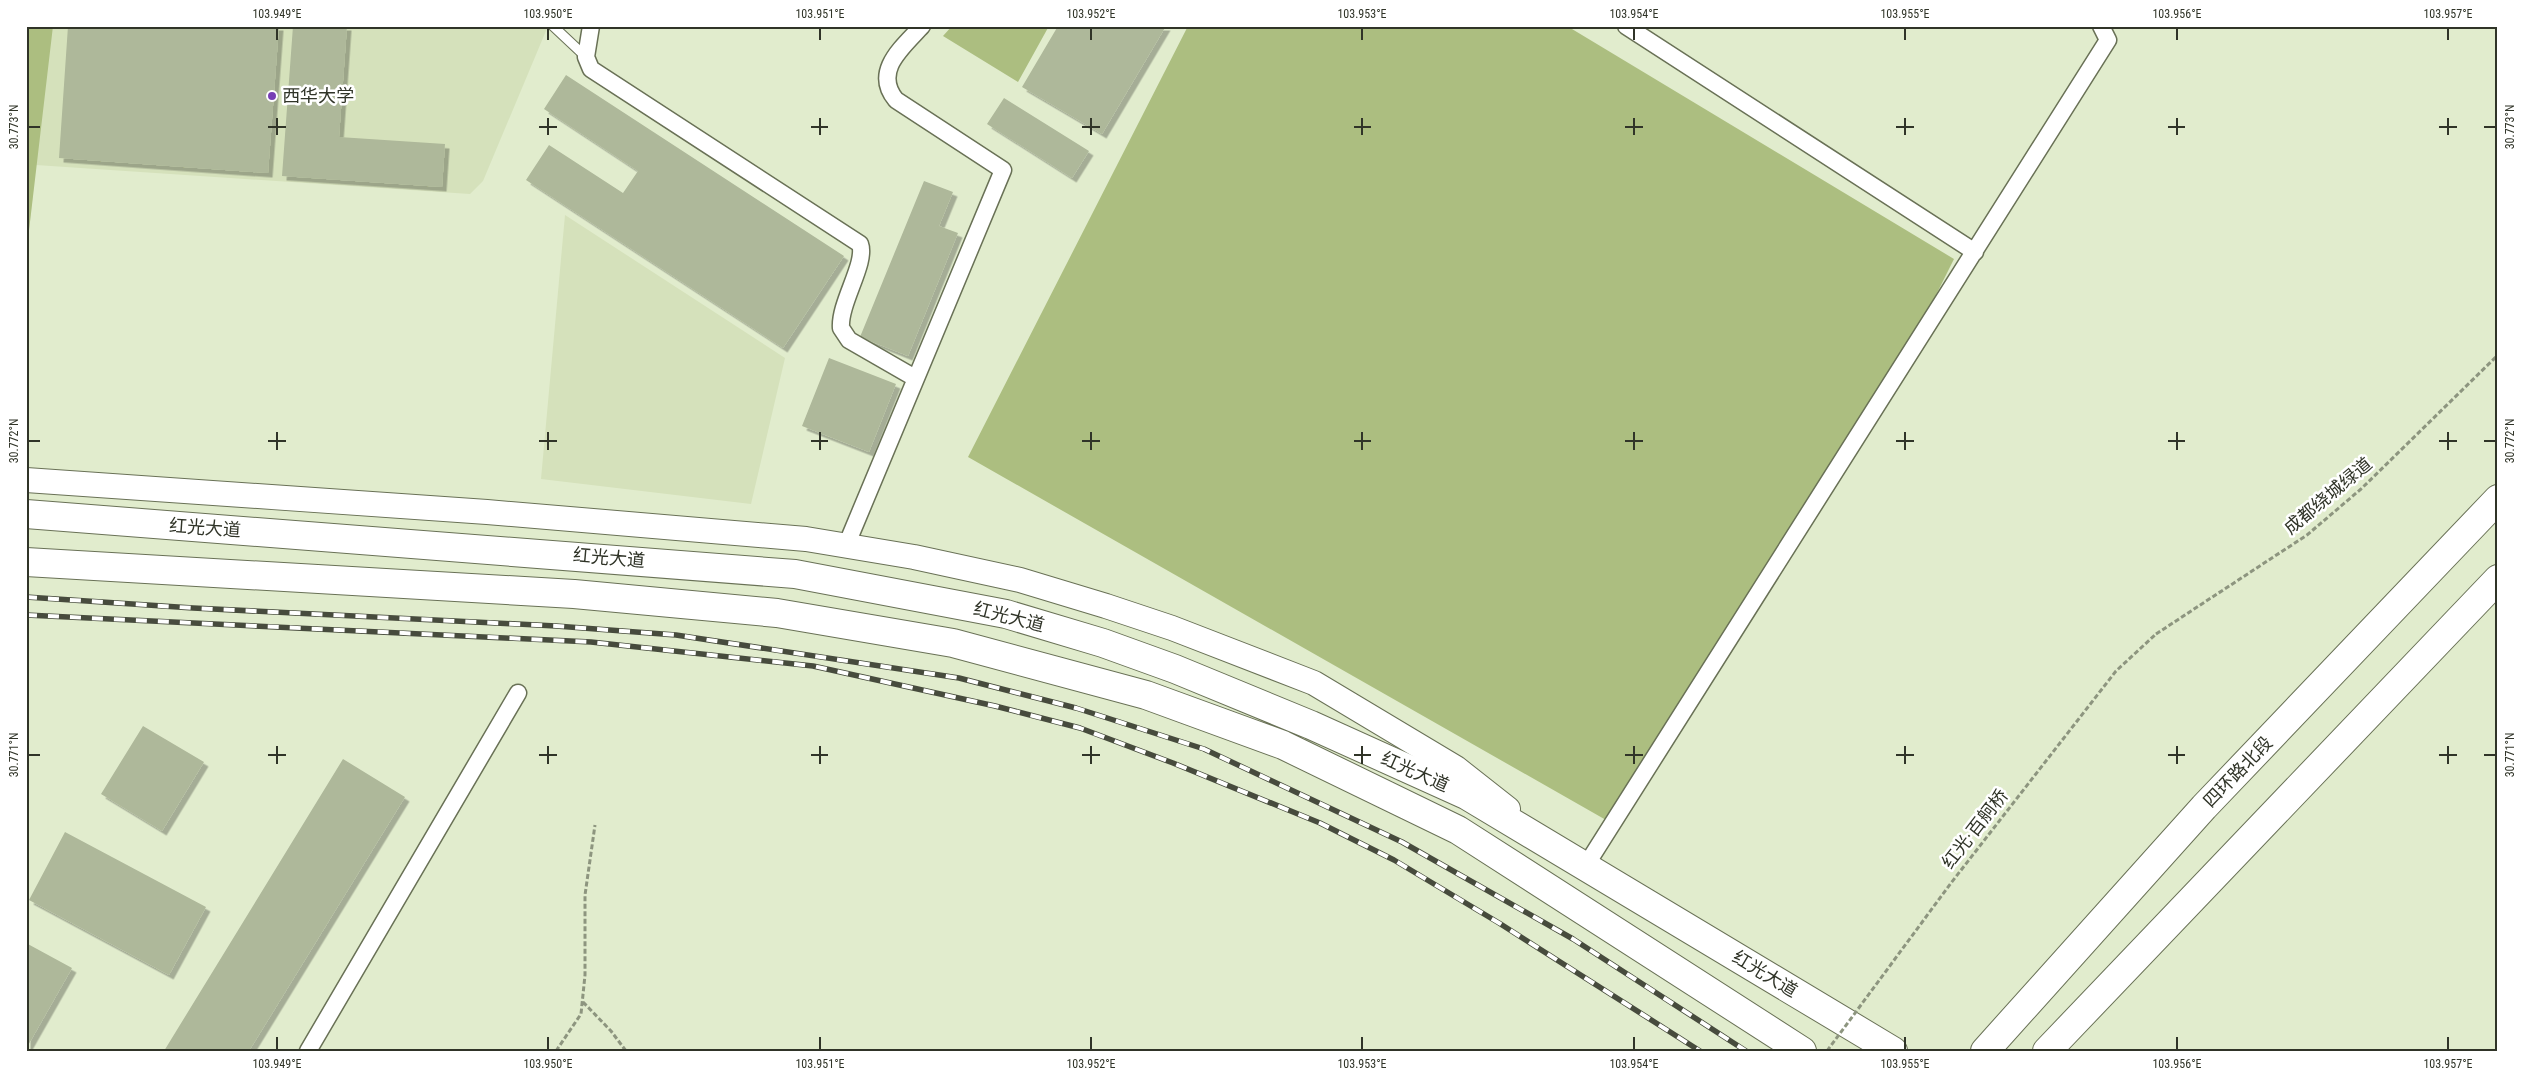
<svg xmlns="http://www.w3.org/2000/svg" width="2524" height="1077" font-family="'Roboto Condensed','Noto Sans SC',sans-serif">
  <style>
    .built { fill: #d5e1bb }
    .green { fill: #acbe80 }
    .building { fill: #aeb89a; filter: url(#shadow) }
    .lines { fill: none; stroke-linecap: round; stroke-linejoin: round }
    .lane-casing { stroke: #697156; stroke-width: 11 }
    .street-casing { stroke: #697156; stroke-width: 19 }
    .secondary-casing { stroke: #697156; stroke-width: 26 }
    .highway-casing { stroke: #697156; stroke-width: 30 }
    .path { stroke: #8d957f; stroke-width: 3; stroke-dasharray: 5 2.5; stroke-linecap: butt }
    .lane { stroke: #fff; stroke-width: 9 }
    .street { stroke: #fff; stroke-width: 16 }
    .secondary { stroke: #fff; stroke-width: 24 }
    .highway { stroke: #fff; stroke-width: 28 }
    .rail-casing { stroke: #474b3d; stroke-width: 5.5 }
    .rail { stroke: #fff; stroke-width: 4; stroke-dasharray: 11; stroke-linecap: butt }
    .path-bridge { stroke: #8d957f; stroke-width: 3; stroke-dasharray: 5 2.5; stroke-linecap: butt }
    .ticks { fill: none; stroke: #303428; stroke-width: 2 }
    .poi-dot { fill: #773fb5; stroke: #fff; stroke-width: 2 }
    .labels { text-anchor: middle; stroke-width: 5; stroke-linejoin: round; paint-order: stroke }
    .poi-label { font-size: 18px; fill: #303428; stroke: #fff; text-anchor: start }
    .street-label { font-size: 18px; fill: #303428; stroke: #fff }
    .neatline { fill: none; stroke: #303428; stroke-width: 2 }
    .ticks-label { font-size: 12px; text-anchor: middle; fill: #303428 }
  </style>
  <defs>
    <filter id="shadow"><feDropShadow dx="4.5" dy="4.5" stdDeviation="0" flood-color="#0004"/></filter>
  </defs>
  <rect width="100%" height="100%" fill="#e1eccd"/>
  <!-- built -->
  <path class="built" d="M26,26H548L483,181L470,194L36,165L26,256Z
    M565,215L785,358L751,504L541,479Z"/>
  <!-- green -->
  <path class="green" d="M26,26H53L26,256Z
    M952,26H1049L1018,82L943,36Z
    M1188,26H1567L1954,259L1932,303L1606,820L968,457Z"/>
  <!-- building -->
  <path class="building" d="M68,26H279L268,173L59,158Z
    M293,26H347L339,137L445,144L442,187L282,176Z
    M1058,26H1166L1102,134L1022,87Z
    M566,75L844,256L783,348L526,180L549,145L623,193L638,171L544,109Z
    M1004,98L1089,151L1072,178L987,124Z
    M924,181L953,192L939,226L958,233L908,356L860,337Z
    M829,358L896,384L869,452L802,426Z
    M143,726L204,762L162,831L101,794Z
    M343,759L405,797L249,1051H164Z
    M65,832L206,907L169,975L29,900Z
    M26,943L72,968L26,1049Z"/>
  <g class="lines">
    <defs>
      <path id="lane" d="M553,26L586,57"/>
      <path id="street" d="M591,26L586,57L591,69L860,244C867,263 839,303 841,328L849,340L915,378
        M1626,26L1975,252
        M846,546L1003,170L896,100C872,71 903,47 922,26
        M1585,867L2108,40L2101,26
        M308,1051L518,693"/>
      <path id="secondary" d="M26,480L487,512L806,539L914,557L1020,580L1106,606L1172,628L1314,683L1456,768L1508,809"/>
      <path id="highway" d="M26,514L795,574L1006,614L1103,643L1175,669L1311,725L1466,795L1893,1051
        M26,562L574,594L777,613L953,643L1146,695L1283,745L1458,830L1802,1051
        M1985,1051L2204,807L2498,499
        M2047,1051L2498,579"/>
    </defs>
    <!-- lane casing -->
    <use href="#lane" class="lane-casing"/>
    <!-- street casing -->
    <use href="#street" class="street-casing"/>
    <!-- secondary casing -->
    <use href="#secondary" class="secondary-casing"/>
    <!-- highway casing -->
    <use href="#highway" class="highway-casing"/>
    <!-- path -->
    <path class="path" d="M2156,634L2307,535L2361,489L2498,355
      M583,1002L611,1031L626,1051
      M556,1051L581,1014L585,975V895L595,825"/>
    <!-- lane -->
    <use href="#lane" class="lane"/>
    <!-- street -->
    <use href="#street" class="street"/>
    <!-- secondary -->
    <use href="#secondary" class="secondary"/>
    <!-- highway -->
    <use href="#highway" class="highway"/>
    <defs>
      <path id="rail" d="M26,597L193,608L556,626L676,635L959,678L1076,708L1204,749L1402,842L1573,939L1746,1051
        M26,615L591,642L813,666L995,706L1080,728L1173,763L1320,823L1394,860L1499,923L1700,1051"/>
    </defs>
    <!-- rail casing -->
    <use href="#rail" class="rail-casing"/>
    <!-- rail -->
    <use href="#rail" class="rail"/>
    <!-- path-bridge -->
    <path class="path-bridge" d="M1827,1051L1951,883L2116,671L2156,634"/>
  </g>
  <!-- ticks -->
  <path class="ticks" d="M277,28V40M548,28V40M820,28V40M1091,28V40M1362,28V40M1634,28V40M1905,28V40M2177,28V40M2448,28V40M277,118V135M548,118V135M820,118V135M1091,118V135M1362,118V135M1634,118V135M1905,118V135M2177,118V135M2448,118V135M28,127H40M268,127H286M539,127H557M811,127H828M1082,127H1100M1354,127H1371M1625,127H1643M1896,127H1914M2168,127H2185M2439,127H2457M2484,127H2496M277,432V450M548,432V450M820,432V450M1091,432V450M1362,432V450M1634,432V450M1905,432V450M2177,432V450M2448,432V450M28,441H40M268,441H286M539,441H557M811,441H828M1082,441H1100M1354,441H1371M1625,441H1643M1896,441H1914M2168,441H2185M2439,441H2457M2484,441H2496M277,746V764M548,746V764M820,746V764M1091,746V764M1362,746V764M1634,746V764M1905,746V764M2177,746V764M2448,746V764M28,755H40M268,755H286M539,755H557M811,755H828M1082,755H1100M1354,755H1371M1625,755H1643M1896,755H1914M2168,755H2185M2439,755H2457M2484,755H2496M277,1037V1050M548,1037V1050M820,1037V1050M1091,1037V1050M1362,1037V1050M1634,1037V1050M1905,1037V1050M2177,1037V1050M2448,1037V1050"/>
  <!-- markers -->
  <circle class="poi-dot" cx="272" cy="96" r="5"/>
  <g class="labels">
    <!-- poi labels -->
    <g class="poi-label">
      <text x="282" y="102">西华大学</text>
    </g>
    <!-- street labels -->
    <g class="street-label">
      <text transform="translate(2328 496) rotate(-40)" y="6">成都绕城绿道</text>
      <text transform="translate(205 528) rotate(4)" y="6">红光大道</text>
      <text transform="translate(609 558) rotate(5)" y="6">红光大道</text>
      <text transform="translate(1009 617) rotate(14)" y="6">红光大道</text>
      <text transform="translate(1415 772) rotate(24)" y="6">红光大道</text>
      <text transform="translate(2238 772) rotate(-46)" y="6">四环路北段</text>
      <text transform="translate(1975 829) rotate(-52)" y="6">红光·百舸桥</text>
      <text transform="translate(1765 974) rotate(31)" y="6">红光大道</text>
    </g>
  </g>
  <!-- border -->
  <rect width="2524" height="1077" fill="none" stroke="#ffffff" stroke-width="55"/>
  <rect x="28" y="28" width="2468" height="1022" class="neatline"/>
  <g class="ticks-label">
    <text x="277" y="18">103.949°E</text>
    <text x="548" y="18">103.950°E</text>
    <text x="820" y="18">103.951°E</text>
    <text x="1091" y="18">103.952°E</text>
    <text x="1362" y="18">103.953°E</text>
    <text x="1634" y="18">103.954°E</text>
    <text x="1905" y="18">103.955°E</text>
    <text x="2177" y="18">103.956°E</text>
    <text x="2448" y="18">103.957°E</text>
    <text transform="translate(14 127) rotate(-90)" y="4">30.773°N</text>
    <text transform="translate(2510 127) rotate(-90)" y="4">30.773°N</text>
    <text transform="translate(14 441) rotate(-90)" y="4">30.772°N</text>
    <text transform="translate(2510 441) rotate(-90)" y="4">30.772°N</text>
    <text transform="translate(14 755) rotate(-90)" y="4">30.771°N</text>
    <text transform="translate(2510 755) rotate(-90)" y="4">30.771°N</text>
    <text x="277" y="1068">103.949°E</text>
    <text x="548" y="1068">103.950°E</text>
    <text x="820" y="1068">103.951°E</text>
    <text x="1091" y="1068">103.952°E</text>
    <text x="1362" y="1068">103.953°E</text>
    <text x="1634" y="1068">103.954°E</text>
    <text x="1905" y="1068">103.955°E</text>
    <text x="2177" y="1068">103.956°E</text>
    <text x="2448" y="1068">103.957°E</text>
  </g>
</svg>
